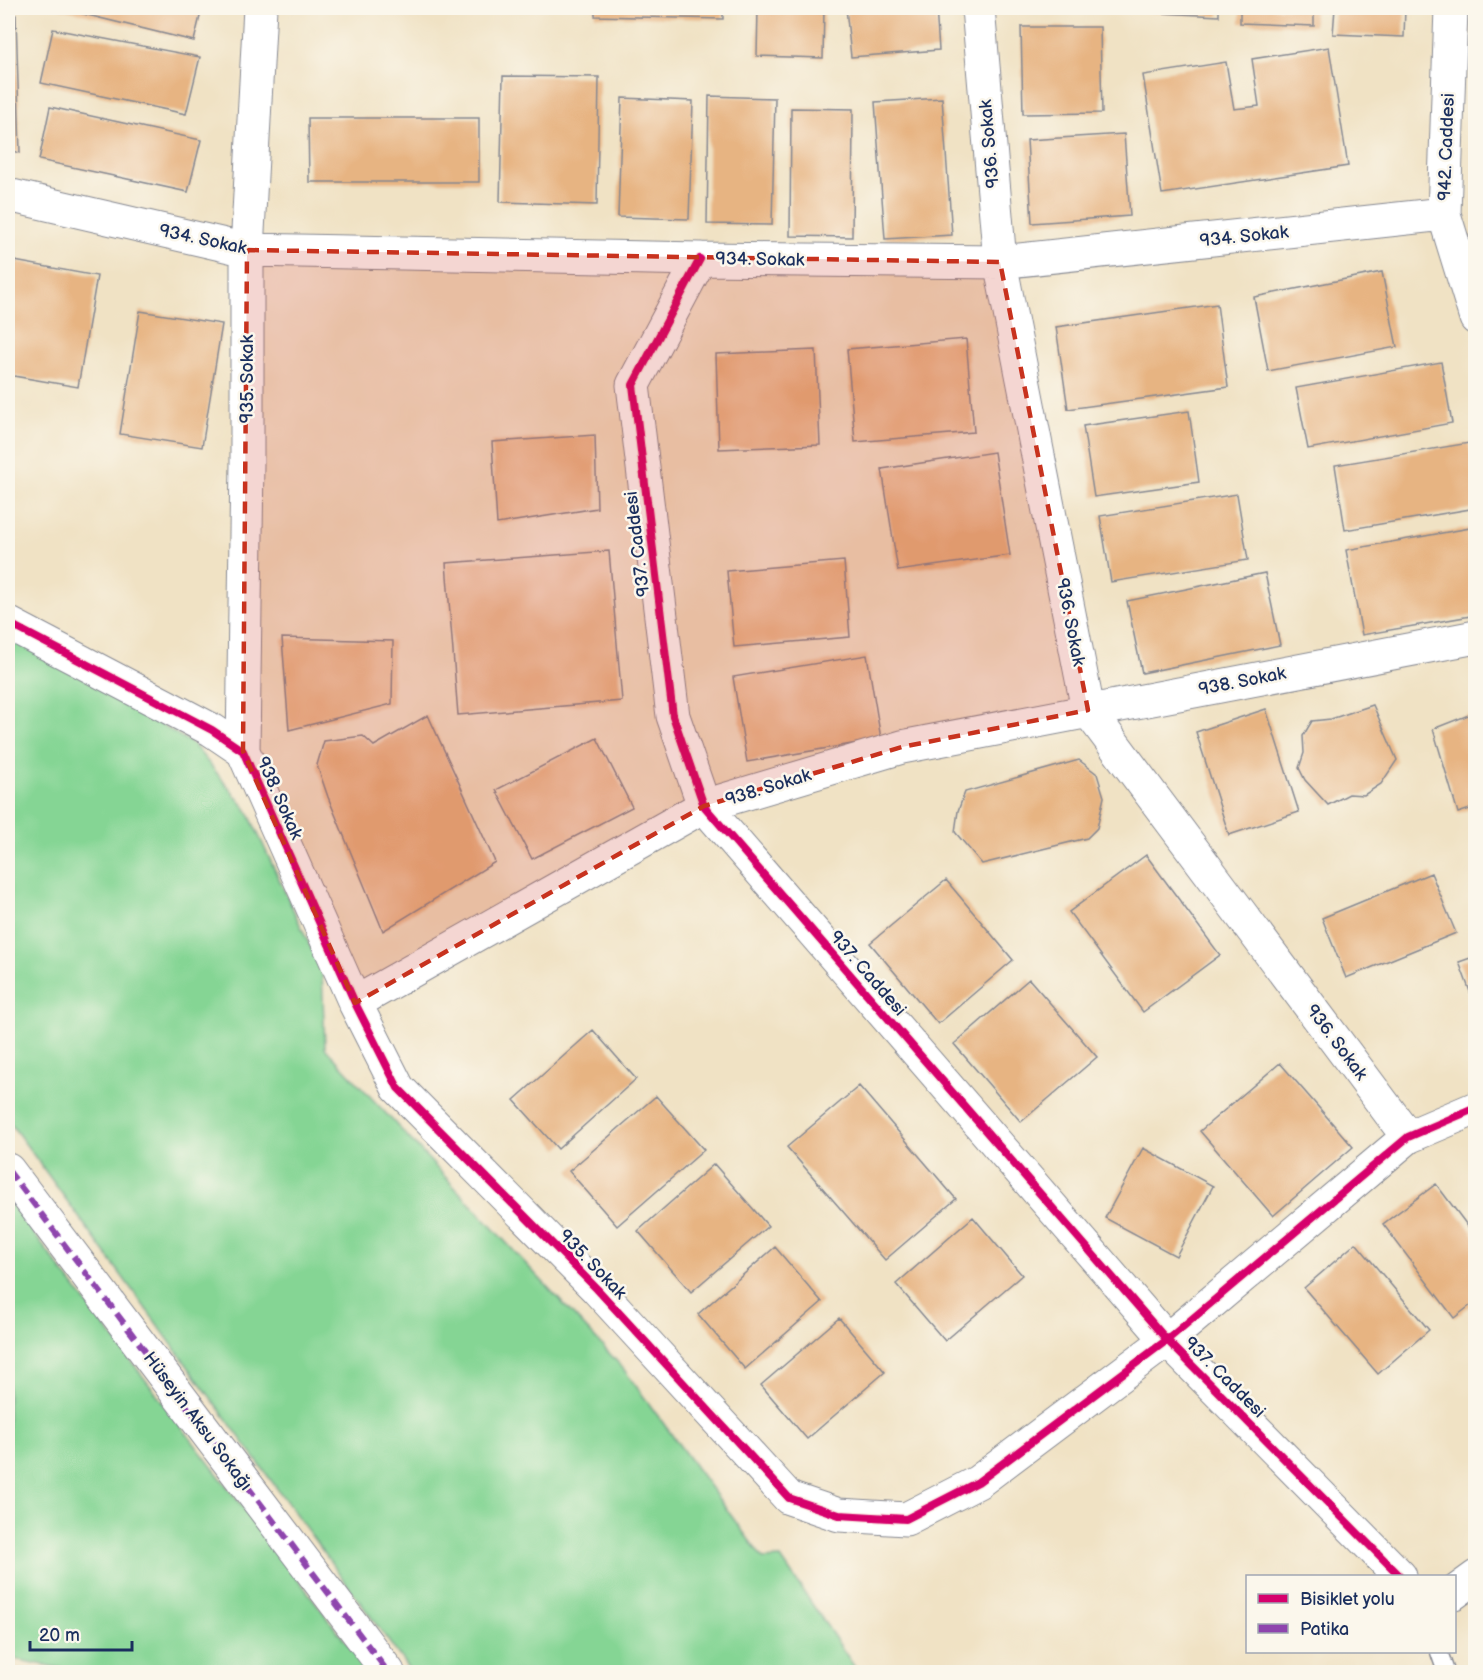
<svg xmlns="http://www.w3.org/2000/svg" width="1483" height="1680" font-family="'Balsamiq Sans',sans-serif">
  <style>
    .green { fill: #85d594; stroke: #508279; stroke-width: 1.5 }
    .building { fill: #e7b482 }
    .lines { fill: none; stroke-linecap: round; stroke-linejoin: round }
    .lane-casing { stroke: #868891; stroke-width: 19 }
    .street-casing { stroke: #868891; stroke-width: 35 }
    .lane { stroke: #fff; stroke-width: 16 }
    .street { stroke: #fff; stroke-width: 33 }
    .quiet { stroke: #8e44ad; stroke-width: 6; stroke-dasharray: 12 6; stroke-linecap: butt }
    .cycleway-casing { stroke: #fbf7ec; stroke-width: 11 }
    .cycleway { stroke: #d6006c; stroke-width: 8 }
    .marked { fill: #c8321e; fill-opacity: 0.2; stroke: #c8321e; stroke-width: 4.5; stroke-dasharray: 12 8; stroke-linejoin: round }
    .labels { text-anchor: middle; stroke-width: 5; stroke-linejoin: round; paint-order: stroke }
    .street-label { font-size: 18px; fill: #1b2f5e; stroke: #fbf7ec }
  </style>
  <rect width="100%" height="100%" fill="#fbf7ec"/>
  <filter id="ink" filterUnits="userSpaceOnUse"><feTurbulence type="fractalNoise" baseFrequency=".0167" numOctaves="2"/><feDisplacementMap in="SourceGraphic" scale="12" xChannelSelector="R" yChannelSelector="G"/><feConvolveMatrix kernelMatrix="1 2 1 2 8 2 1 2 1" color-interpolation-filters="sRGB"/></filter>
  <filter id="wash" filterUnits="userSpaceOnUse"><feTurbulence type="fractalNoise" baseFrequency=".008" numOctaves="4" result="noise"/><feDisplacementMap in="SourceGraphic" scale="24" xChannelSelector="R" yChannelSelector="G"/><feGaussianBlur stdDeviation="1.35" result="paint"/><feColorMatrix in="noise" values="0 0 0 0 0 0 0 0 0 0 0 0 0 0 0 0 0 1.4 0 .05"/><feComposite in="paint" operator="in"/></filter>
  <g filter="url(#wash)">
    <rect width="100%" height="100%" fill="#f0e2c4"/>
    <!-- green -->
    <path class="green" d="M8,634L37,649L193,744L247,810L322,972L325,1048L622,1367L763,1559L781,1558L858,1672H411L8,1120Z
      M8,1200L369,1672H81L8,1658Z"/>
    <g id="blocks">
      <!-- building -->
      <path class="building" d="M59,8H202L194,41Z
        M595,8H723V19L595,16Z
        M758,8H824L823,58L757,56Z
        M846,8H936L939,50L851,57Z
        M1141,8H1219V16L1140,12Z
        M1240,8H1314V26L1240,23Z
        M1335,8H1405L1404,37L1333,34Z
        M8,13L16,15L20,153L8,150Z
        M1021,27H1100L1102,113L1023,114Z
        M53,29L200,57L186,114L41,83Z
        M1329,47L1348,166L1162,194L1143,75L1226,62L1234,109L1259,106L1252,59Z
        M503,76L599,77L597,205L500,202Z
        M709,96L775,98L772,225L707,224Z
        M622,98L693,101L689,219L618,217Z
        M942,98L952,235L885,239L875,102Z
        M50,107L201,140L188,192L39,160Z
        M791,108L853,109L852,237L790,236Z
        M308,118H479V182H309Z
        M1124,134L1130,216L1032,223L1027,140Z
        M9,260L97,276L78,387L8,375V271Z
        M1382,272L1397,347L1268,371L1254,297Z
        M1217,304L1228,387L1068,409L1056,327Z
        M140,311L222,324L202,447L120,434Z
        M966,339L974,432L855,442L847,349Z
        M816,350L820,445L719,449L716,354Z
        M1441,362L1452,423L1308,449L1296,388Z
        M1189,411L1199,482L1094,497L1083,426Z
        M595,435L597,508L497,524L492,442Z
        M1469,443L1476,481V508L1345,530L1335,465Z
        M994,452L1010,555L898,571L882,469Z
        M1237,494L1248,560L1111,582L1100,516Z
        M1476,527V615L1362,635L1346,550Z
        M609,551L622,701L458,715L446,563Z
        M844,561L850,637L734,647L727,571Z
        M1265,573L1280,645L1142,673L1127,601Z
        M282,638L393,641L392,704L289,730Z
        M867,655L881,739L747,762L733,677Z
        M1373,705L1397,760L1381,784L1364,795L1349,794L1328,805L1305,780L1299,768L1304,753L1303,736L1312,721L1331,719Z
        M1266,709L1299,812L1229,835L1196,732Z
        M1476,712V807L1458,813L1433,729Z
        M428,715L495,862L383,931L328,797L317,765L324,741L363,736L374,746Z
        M597,738L632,807L532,859L496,790Z
        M1079,760L1097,774L1104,797L1097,828L1087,838L982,864L955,832L958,811L965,792Z
        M1146,855L1220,955L1143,1012L1069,912Z
        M1431,873L1456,933L1346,978L1322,918Z
        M946,880L1013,960L938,1024L870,943Z
        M1476,956V1005H1475L1459,962Z
        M1029,979L1097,1057L1021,1122L954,1044Z
        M593,1030L636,1079L558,1149L514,1100Z
        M1280,1063L1353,1147L1273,1216L1200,1131Z
        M859,1086L956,1199L885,1260L787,1147Z
        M656,1096L704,1150L617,1226L569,1171Z
        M1143,1148L1213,1186L1176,1256L1105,1218Z
        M714,1164L768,1226L691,1292L638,1231Z
        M1436,1184L1476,1237V1301L1454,1318L1383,1224Z
        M973,1217L1022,1275L945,1341L896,1284Z
        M1356,1243L1429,1330L1378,1374L1304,1288Z
        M775,1247L822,1302L745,1369L698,1314Z
        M839,1318L885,1372L807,1439L761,1385Z"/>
    </g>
  </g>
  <g filter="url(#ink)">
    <use href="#blocks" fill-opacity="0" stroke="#868891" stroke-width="1.5"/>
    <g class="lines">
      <defs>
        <path id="lane" d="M1439,1652L1446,1672"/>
        <path id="street" d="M978,8L1000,262L1088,710L1408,1137
          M1451,8L1444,214L1476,318
          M8,195L247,250L700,259L1000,262L1444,214
          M700,259L633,385L673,716L704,806L1167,1340L1400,1576
          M8,623L212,730L243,751L355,1003L398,1088L597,1289L789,1498L839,1515L906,1519L978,1482L1167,1340L1408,1137L1476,1108
          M243,751L247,462V250L260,8
          M355,1003L704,806L902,747L1476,637
          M8,1170L388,1672
          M1454,1593L1476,1577"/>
      </defs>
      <!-- lane casing -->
      <use href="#lane" class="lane-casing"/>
      <!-- street casing -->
      <use href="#street" class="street-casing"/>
      <!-- lane -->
      <use href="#lane" class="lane"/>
      <!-- street -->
      <use href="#street" class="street"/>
      <!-- quiet -->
      <path class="quiet" d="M8,1170L388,1672"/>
      <defs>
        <path id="cycleway" d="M700,259L633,385L673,716L704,806L1167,1340L1400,1576
          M8,623L212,730L243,751L355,1003L398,1088L597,1289L789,1498L839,1515L906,1519L978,1482L1167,1340L1408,1137L1476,1108"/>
      </defs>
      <!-- cycleway casing -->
      <use href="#cycleway" class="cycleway-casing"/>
      <!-- cycleway -->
      <use href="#cycleway" class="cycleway"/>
    </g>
  </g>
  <!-- marked area -->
  <path class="marked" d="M247,250L1000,262L1088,710L902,747L704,806L355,1003L243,751Z"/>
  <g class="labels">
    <!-- street labels -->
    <g class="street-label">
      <text transform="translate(989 144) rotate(-95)" y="6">936. Sokak</text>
      <text transform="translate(1446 147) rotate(-88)" y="6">942. Caddesi</text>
      <text transform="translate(1244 236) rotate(-6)" y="6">934. Sokak</text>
      <text transform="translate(203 239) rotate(12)" y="6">934. Sokak</text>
      <text transform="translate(760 259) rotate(1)" y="6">934. Sokak</text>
      <text transform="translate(247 379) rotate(-90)" y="6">935. Sokak</text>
      <text transform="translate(637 544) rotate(-97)" y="6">937. Caddesi</text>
      <text transform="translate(1071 622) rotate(79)" y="6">936. Sokak</text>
      <text transform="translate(1242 681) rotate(-11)" y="6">938. Sokak</text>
      <text transform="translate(768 787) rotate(-17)" y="6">938. Sokak</text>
      <text transform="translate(280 798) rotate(66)" y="6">938. Sokak</text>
      <text transform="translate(868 973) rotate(49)" y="6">937. Caddesi</text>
      <text transform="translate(1337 1042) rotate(53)" y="6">936. Sokak</text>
      <text transform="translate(593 1264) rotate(46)" y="6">935. Sokak</text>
      <text transform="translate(1225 1377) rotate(45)" y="6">937. Caddesi</text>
      <text transform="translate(198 1421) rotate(53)" y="6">Hüseyin Aksu Sokağı</text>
    </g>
  </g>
  <!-- margin -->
  <rect width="1483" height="1680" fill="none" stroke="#fbf7ec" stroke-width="30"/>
  <!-- legend -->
  <rect x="1246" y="1575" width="210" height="78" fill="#fbf7ec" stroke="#a1a7b3" stroke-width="1.5"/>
  <rect x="1258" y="1594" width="30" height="9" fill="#d6006c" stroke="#a1a7b3" stroke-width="1.5"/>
  <text x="1300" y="1605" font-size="18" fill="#1b2f5e">Bisiklet yolu</text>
  <rect x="1258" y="1624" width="30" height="9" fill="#8e44ad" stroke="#a1a7b3" stroke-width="1.5"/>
  <text x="1300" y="1635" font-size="18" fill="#1b2f5e">Patika</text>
  <!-- scale -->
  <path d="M30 1641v9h102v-9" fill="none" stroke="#1b2f5e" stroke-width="3"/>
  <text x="39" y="1641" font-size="18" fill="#1b2f5e" stroke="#fbf7ec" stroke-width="4.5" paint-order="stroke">20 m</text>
</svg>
